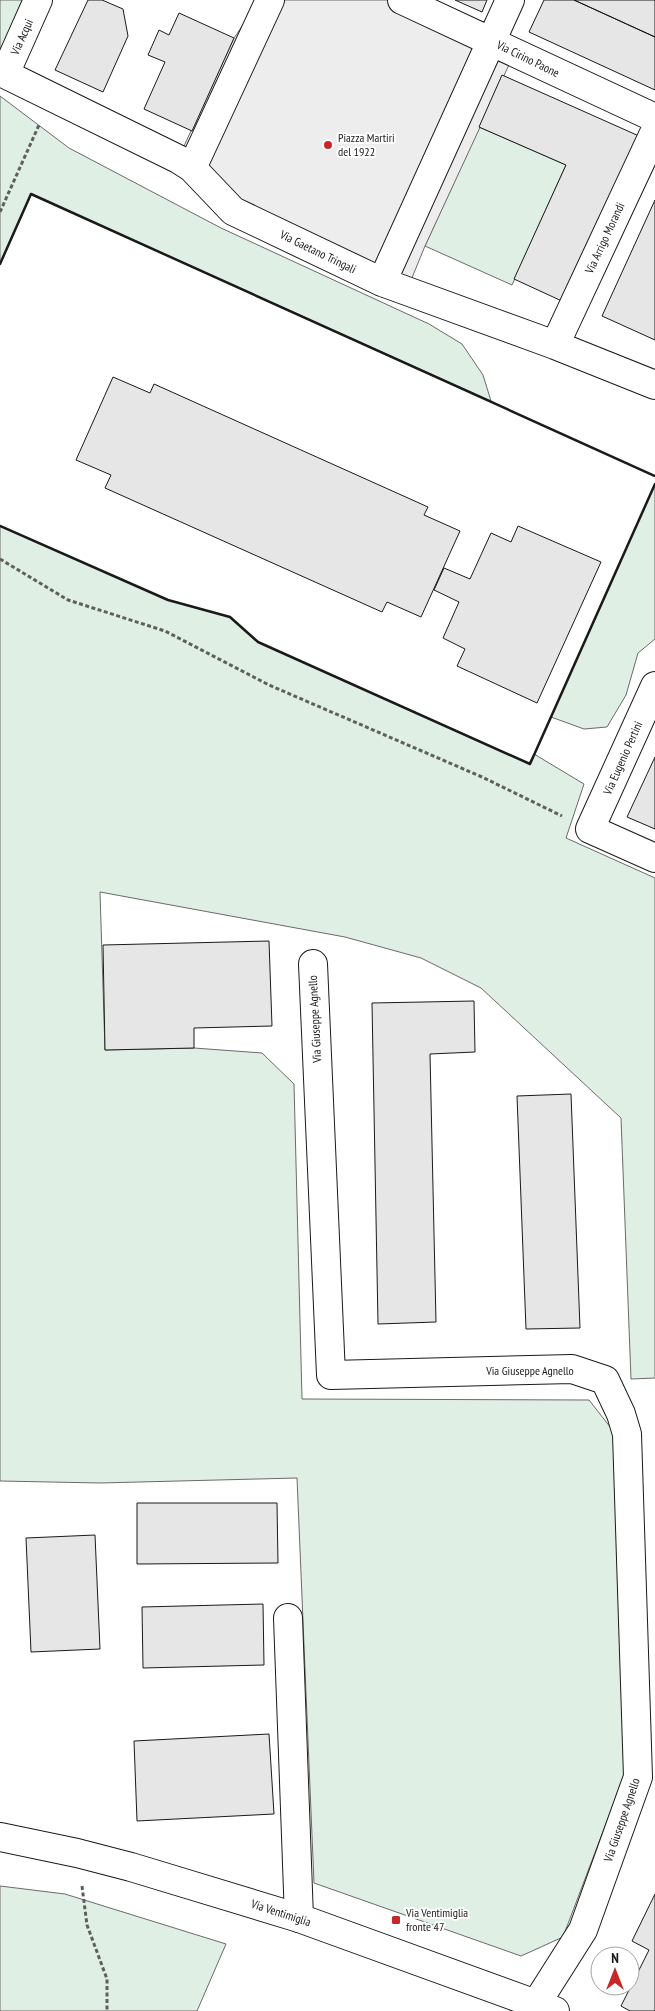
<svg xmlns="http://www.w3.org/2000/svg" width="655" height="2011" font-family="'PT Sans Narrow',sans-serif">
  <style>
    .green { fill: #e0efe3; stroke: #6a6a6a }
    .parking { fill: #ededed; stroke: #6a6a6a }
    .building { fill: #e6e6e6; stroke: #1a1a1a }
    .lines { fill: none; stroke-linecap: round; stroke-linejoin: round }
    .minor-casing { stroke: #1a1a1a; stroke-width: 30 }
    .secondary-casing { stroke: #1a1a1a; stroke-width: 30 }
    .path { stroke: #5f5f5f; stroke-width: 3; stroke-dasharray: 4 2.5; stroke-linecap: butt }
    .minor { stroke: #fff; stroke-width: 28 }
    .secondary { stroke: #fff; stroke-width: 28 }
    .wall { stroke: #1a1a1a; stroke-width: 2.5 }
    .poi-dot { fill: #c62828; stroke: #fff; stroke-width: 2 }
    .labels { text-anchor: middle; stroke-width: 4; stroke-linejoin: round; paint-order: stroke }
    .street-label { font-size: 12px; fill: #1a1a1a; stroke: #fff }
    .poi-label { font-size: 12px; fill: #1a1a1a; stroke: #fff; text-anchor: start }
  </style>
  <rect width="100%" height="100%" fill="#fff"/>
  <!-- green -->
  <path class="green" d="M0,0H24L0,56Z
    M0,96L69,148L221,228L429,324L462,344L483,375L491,401L31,194L0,264Z
    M479,127L566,165L512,285L425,246Z
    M655,484V639L638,653L626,695L607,727L584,729L551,717Z
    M0,526L168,600L230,617L258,642L529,763L534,754L584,784L566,838L655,878V1378L631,1379L621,1118L481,988L421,958L345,937L100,892L105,1050L194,1048L262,1053L294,1084L302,1399L589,1400L618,1437L624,1776L563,1937L521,1956L314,1883L297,1478L100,1483L0,1481Z
    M0,1886L65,1894L226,1944L197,2011H0Z"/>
  <!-- parking -->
  <path class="parking" d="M260,0H402L514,54L425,246L407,290L233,211L178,159L234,38Z"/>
  <!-- building -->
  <path class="building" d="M88,0H102L123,9L128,36L103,92L55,70Z
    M455,0H487L482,12Z
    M544,0H574L655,37V90L529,32Z
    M574,0H655V37Z
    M179,13L234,38L192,131L144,109L165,62L148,55L159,30L169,35Z
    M502,75L639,136L564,302L514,279L566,165L479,127Z
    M655,200V340L602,316Z
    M113,377L150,393L154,384L428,507L424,515L460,531L421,617L387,602L382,612L105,488L111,475L76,460Z
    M518,526L601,562L537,703L457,666L465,649L443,638L459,602L434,590L444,568L470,579L491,533L511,542Z
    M655,757V829L627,817Z
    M269,941L272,1026L194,1028V1048L105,1050L103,945Z
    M474,1001L475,1052L430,1054L436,1322L378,1324L372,1003Z
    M571,1094L580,1328L526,1329L517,1096Z
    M137,1503H277L278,1563L137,1564Z
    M95,1535L100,1649L31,1652L26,1538Z
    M263,1604L264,1665L143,1668L142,1607Z
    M269,1734L274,1814L137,1821L134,1741Z
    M655,1894V2011H630L621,2006L649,1950L632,1941Z"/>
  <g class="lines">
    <defs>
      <path id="minor" d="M38,0L5,74L178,159L192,168L233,211L382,282L555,345L655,385
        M402,0L655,118
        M192,168L270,0
        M382,282L510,0
        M555,345L655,131
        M655,686L590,829L655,858
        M313,964L331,1375L572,1369L605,1380L621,1414L627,1434L638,1777L583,1930L536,2004
        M288,1618L299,1918"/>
      <path id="secondary" d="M0,1837L77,1853L131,1867L299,1918L555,2011"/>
    </defs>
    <!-- minor casing -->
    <use href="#minor" class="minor-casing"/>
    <!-- secondary casing -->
    <use href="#secondary" class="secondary-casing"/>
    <!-- path -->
    <path class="path" d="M0,212L39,125
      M0,559L68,600L165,631L269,685L482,777L562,816
      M82,1886L87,1925L107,1979V2011"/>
    <!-- minor -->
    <use href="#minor" class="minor"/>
    <!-- secondary -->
    <use href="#secondary" class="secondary"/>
    <!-- wall -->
    <path class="wall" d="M0,264L31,194L655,476
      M0,526L168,600L230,617L258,642L530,764L655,484"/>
  </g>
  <!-- markers -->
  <g class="poi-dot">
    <circle cx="328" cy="145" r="5"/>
    <rect x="391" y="1915" width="10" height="10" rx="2.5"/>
  </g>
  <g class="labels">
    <!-- street labels -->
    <g class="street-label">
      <text transform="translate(22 37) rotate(-66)" y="4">Via Acqui</text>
      <text transform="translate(528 59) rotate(26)" y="4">Via Cirino Paone</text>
      <text transform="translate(605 238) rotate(-65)" y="4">Via Arrigo Morandi</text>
      <text transform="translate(318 252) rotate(26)" y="4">Via Gaetano Tringali</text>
      <text transform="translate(623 758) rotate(-66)" y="4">Via Eugenio Pertini</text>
      <text transform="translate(315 1019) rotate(-93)" y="4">Via Giuseppe Agnello</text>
      <text x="530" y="1375">Via Giuseppe Agnello</text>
      <text transform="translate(622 1820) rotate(-71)" y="4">Via Giuseppe Agnello</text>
      <text transform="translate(281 1913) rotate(18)" y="4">Via Ventimiglia</text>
    </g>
    <!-- poi labels -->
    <g class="poi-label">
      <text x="338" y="142">Piazza Martiri<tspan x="338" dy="14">del 1922</tspan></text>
      <text x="406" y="1917">Via Ventimiglia<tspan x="406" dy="14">fronte 47</tspan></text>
    </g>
  </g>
  <!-- north arrow -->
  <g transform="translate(615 1971)"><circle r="24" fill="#ffffff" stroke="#a3a3a3"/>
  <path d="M0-4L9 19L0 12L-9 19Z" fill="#c62828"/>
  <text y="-8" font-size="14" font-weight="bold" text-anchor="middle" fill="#1a1a1a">N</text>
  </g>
</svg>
